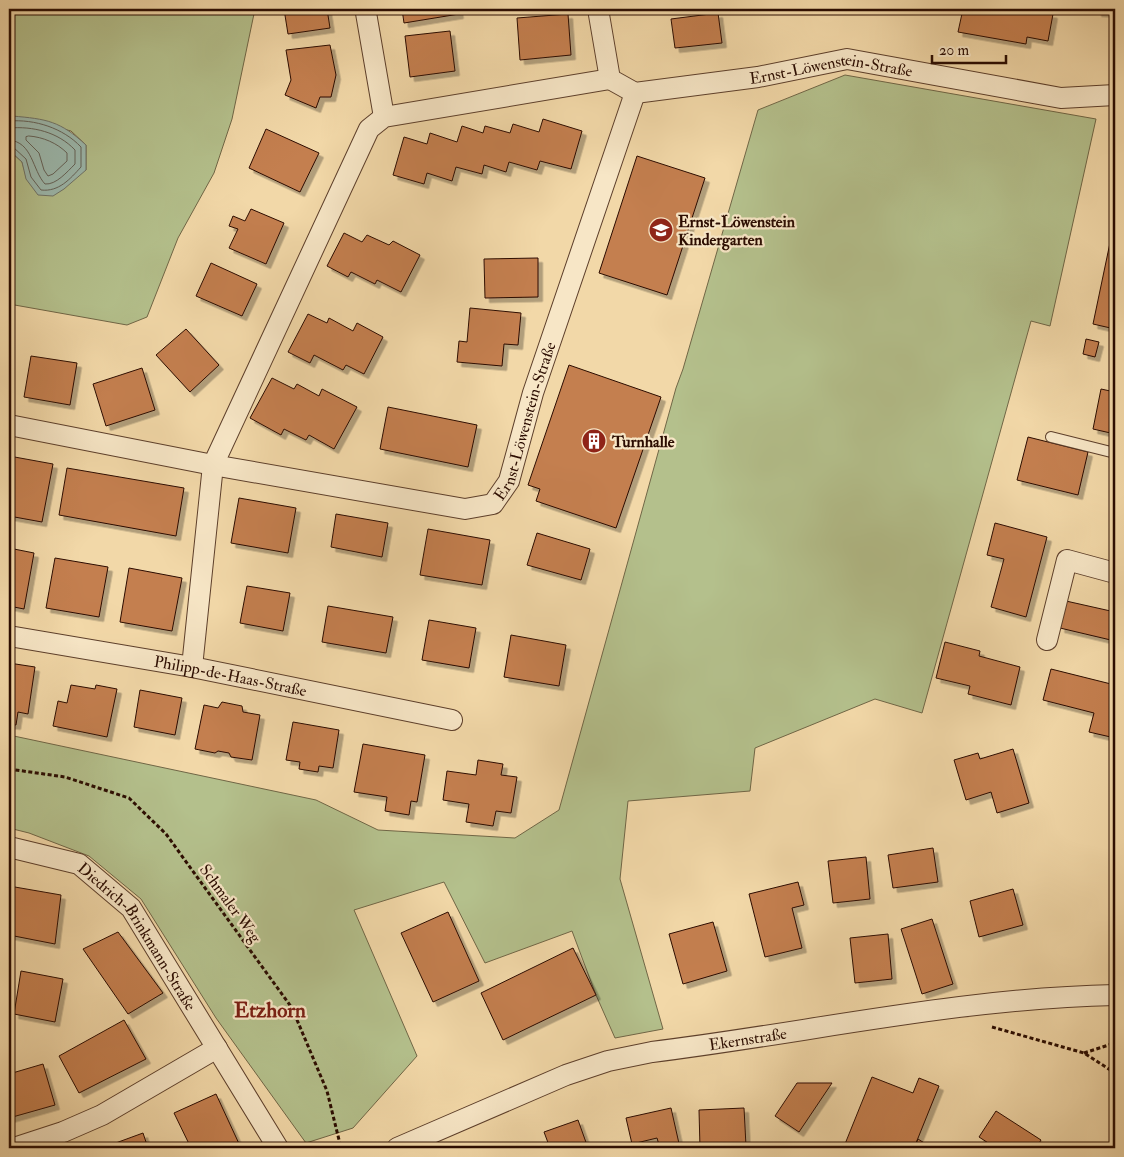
<svg xmlns="http://www.w3.org/2000/svg" width="1124" height="1157" font-family="'IM FELL Double Pica',serif">
  <style>
    .green { fill: #b4c08c; stroke: #706646 }
    .water { fill: #9cb9ae; stroke: #6f7469 }
    .lines { fill: none; stroke-linecap: round; stroke-linejoin: round }
    .shore { stroke: #646258; stroke-width: 1 }
    .building { fill: #c47f50; stroke: #2b0c01; filter: url(#shadow) }
    .lane-casing { stroke: #5d3f2b; stroke-width: 12 }
    .street-casing { stroke: #5d3f2b; stroke-width: 22 }
    .path { stroke: #2b0c01; stroke-width: 3; stroke-dasharray: 4 2.5; stroke-linecap: butt }
    .lane { stroke: #f7e6c6; stroke-width: 10 }
    .street { stroke: #f7e6c6; stroke-width: 20 }
    .labels { text-anchor: middle; stroke-width: 4.5; stroke-linejoin: round; paint-order: stroke }
    .street-label { font-size: 16px; fill: #2b0c01; stroke: #f7e6c6 }
    .poi-label { font-size: 16px; font-weight: bold; fill: #2b0c01; stroke: #f7e6c6; text-anchor: start }
    .district-label { font-size: 21px; font-weight: bold; fill: #7a1f14; stroke: #f7e6c6 }
  </style>
  <defs>
    <filter id="shadow"><feDropShadow dx="4.5" dy="4.5" stdDeviation="0" flood-color="#0004"/></filter>
  </defs>
  <rect width="100%" height="100%" fill="#f2d8a8"/>
  <filter id="stains"><feTurbulence type="fractalNoise" baseFrequency=".004" numOctaves="4"/><feColorMatrix values="0 0 0 0 .2 0 0 0 0 .09 0 0 0 0 .02 0 0 0 .5 -.17"/></filter>
  <radialGradient id="worn" r=".72"><stop offset=".6" stop-color="#630" stop-opacity="0"/><stop offset="1" stop-color="#630" stop-opacity=".3"/></radialGradient>
  <!-- green -->
  <path class="green" d="M9,9H255L232,119L214,173L178,238L147,317L127,325L9,304V150L22,162L27,179L86,170V145L71,131L12,116L9,117Z
    M845,75L1096,119L1050,326L1031,321L922,713L875,699L755,748L750,791L628,801L620,879L663,1029L615,1038L596,995L572,931L485,963L444,882L354,910L417,1056L353,1128L306,1143L216,1018L141,899L89,856L29,833L9,828V735L316,800L378,830L515,838L559,810L676,388L683,369L758,110Z"/>
  <!-- water -->
  <path class="water" d="M12,116C47,119 60,121 86,145V170L64,189L53,196L38,195L26,179L22,162L9,150V117Z"/>
  <g class="lines">
    <!-- shore -->
    <path class="shore" d="M9,121C35,119 63,128 81,147V167C70,179 59,192 41,190L31,177L26,159L13,147L9,146
      M9,128C33,126 58,132 75,150V164C67,172 56,185 45,184C32,170 33,142 9,140
      M29,136C43,137 57,143 67,153V161L53,174L48,176L44,170L39,153L26,140V137Z"/>
  </g>
  <!-- building -->
  <path class="building" d="M284,9H327L330,28L288,34Z
    M402,9H458L459,14L404,23Z
    M963,9H1025L1053,14L1048,41L1027,37L1026,44L958,32Z
    M1097,9H1115V13L1097,12Z
    M718,13L722,43L675,48L671,19Z
    M568,14L571,55L520,60L517,18Z
    M450,31L455,71L410,77L405,36Z
    M330,45L336,75L331,97H320L316,108L285,95L291,80L286,50Z
    M543,119L582,131L571,169L540,161L537,170L509,162L506,172L484,165L482,174L456,167L452,181L427,173L424,184L393,175L404,137L427,144L430,133L457,142L462,126L483,133L485,126L510,133L513,124L539,132Z
    M266,129L319,153L300,192L249,168Z
    M637,156L705,178L667,295L599,273Z
    M251,209L284,223L266,264L229,248L238,229L229,226L233,216L245,221Z
    M1115,219V329L1093,324Z
    M344,233L362,242L367,235L389,245L393,241L420,255L401,292L377,280L375,284L351,272L348,277L327,266Z
    M538,258V297L485,298L484,259Z
    M211,263L257,284L242,316L196,296Z
    M470,308L521,313L518,345L504,344L502,366L457,362L459,341L467,342Z
    M308,314L327,323L329,318L353,331L357,323L383,337L364,374L346,365L343,370L314,355L310,363L288,352Z
    M186,329L219,365L190,392L156,355Z
    M1086,339L1099,342L1095,357L1083,354Z
    M31,356L77,363L70,405L24,397Z
    M569,365L661,397L616,528L536,501L540,489L528,485Z
    M142,368L155,410L106,426L93,384Z
    M272,378L294,389L297,384L319,396L322,389L357,407L334,449L309,435L306,440L284,429L281,435L250,418Z
    M1101,389L1115,392V434L1093,429Z
    M388,407L477,425L468,467L380,449Z
    M1028,437L1088,452L1078,495L1017,480Z
    M9,456L53,464L42,522L9,516Z
    M67,468L184,488L176,536L59,515Z
    M239,498L296,508L288,553L231,543Z
    M336,514L388,523L382,557L331,547Z
    M995,523L1047,537L1026,617L991,607L1004,559L987,555Z
    M428,529L490,540L482,585L420,575Z
    M537,533L590,549L581,580L527,565Z
    M9,548L34,553L24,609L9,606Z
    M55,558L108,567L99,617L46,608Z
    M129,568L182,578L172,631L120,622Z
    M247,586L290,593L283,631L240,623Z
    M1066,601L1115,612V641L1060,628Z
    M328,606L393,617L386,653L322,642Z
    M429,620L476,628L469,668L422,660Z
    M511,635L566,645L559,686L504,677Z
    M945,642L980,651L979,656L1020,667L1011,705L968,694L970,686L936,678Z
    M9,663L35,667L28,714L18,712L16,725L9,724Z
    M1051,669L1115,685V738L1089,732L1094,713L1043,700Z
    M71,685L95,689L96,685L117,689L107,737L53,726L58,701L67,703Z
    M140,690L182,698L175,735L134,727Z
    M222,702L242,706L243,712L260,715L252,760L231,757L229,753L218,751L215,753L195,749L204,705L218,708Z
    M293,722L339,730L333,768L319,766L318,772L299,769L300,762L286,760Z
    M363,744L425,755L417,802L411,801L409,815L385,811L387,797L354,792Z
    M1013,749L1029,803L997,813L991,792L966,800L954,760L978,753L980,759Z
    M478,760L503,764L501,775L517,777L511,813L496,811L493,826L466,822L469,804L443,800L447,771L476,775Z
    M933,848L938,882L893,888L888,855Z
    M866,857L870,899L833,903L828,861Z
    M798,882L804,905L792,908L802,948L765,957L749,894Z
    M9,886L61,895L55,944L9,935Z
    M1013,889L1023,925L979,937L970,901Z
    M448,912L479,981L433,1002L401,933Z
    M932,919L953,984L922,994L901,929Z
    M713,922L727,971L683,984L669,934Z
    M118,932L163,993L128,1014L83,949Z
    M888,934L892,979L855,983L850,938Z
    M573,948L596,995L503,1040L481,993Z
    M21,971L63,979L55,1022L14,1014Z
    M124,1020L146,1059L79,1093L59,1056Z
    M43,1064L55,1105L9,1118V1074Z
    M872,1077L913,1093L919,1078L939,1086L914,1148H856L845,1144Z
    M797,1083H832L799,1132L775,1116Z
    M216,1094L241,1148H191L174,1113Z
    M671,1108L680,1148H660L657,1138L632,1144L626,1118Z
    M744,1108L746,1146L727,1147V1148H700L699,1110Z
    M996,1111L1041,1140L1036,1148H996L979,1137Z
    M578,1120L588,1148H550L544,1132Z
    M143,1133L148,1148H102Z
    M918,1139L932,1148H914Z"/>
  <g class="lines">
    <defs>
      <path id="lane" d="M1051,437L1115,453"/>
      <g id="street">
        <path id="s1" d="M598,9L610,79L635,93L758,77L847,59L1061,98L1115,95"/>
        <path d="M366,13L384,117"/>
        <path id="s2" d="M9,425L213,465L465,509L493,504L509,481L533,393L635,93"/>
        <path id="s3" d="M9,636L192,667L452,720"/>
        <path d="M1047,640L1067,560L1115,573"/>
        <path d="M192,667L213,465L369,129L384,117L610,79"/>
        <path id="s4" d="M9,847L79,864L131,908L278,1148"/>
        <path d="M14,1148L63,1132L102,1115L217,1048"/>
        <path id="s5" d="M397,1148L566,1075L608,1061L652,1052C806,1033 960,998 1115,995"/>
      </g>
    </defs>
    <!-- lane casing -->
    <use href="#lane" class="lane-casing"/>
    <!-- street casing -->
    <use href="#street" class="street-casing"/>
    <!-- path -->
    <path class="path" d="M9,769L65,777L129,798L166,834L292,1008L327,1091L341,1148
      M992,1027L1084,1053L1115,1073
      M1084,1053L1115,1043
      M1107,1148L1115,1138"/>
    <!-- lane -->
    <use href="#lane" class="lane"/>
    <!-- street -->
    <use href="#street" class="street"/>
  </g>
  <!-- icons -->
  <defs>
    <symbol id="school-disc" viewBox="-11 -11 22 22"><circle r="9.5" fill="#8f2418" stroke="#f7e6c6"/><path d="M0-5L7-2L0 1L-7-2ZM-4 1L0 2.5L4 1V4Q0 6-4 4Z" fill="#fff"/></symbol>
    <symbol id="building-disc" viewBox="-11 -11 22 22"><circle r="9.5" fill="#8f2418" stroke="#f7e6c6"/><path d="M-4-6H4V6H1V3H-1V6H-4ZM-2.5-4.3h1.7v1.8h-1.7ZM.8-4.3h1.7v1.8H.8ZM-2.5-1h1.7V.8h-1.7ZM.8-1h1.7V.8H.8Z" fill="#fff"/></symbol>
  </defs>
  <g fill-rule="evenodd">
    <use href="#school-disc" x="647" y="216" width="28" height="28"/>
    <use href="#building-disc" x="580" y="427" width="28" height="28"/>
  </g>
  <g class="labels">
    <!-- street labels -->
    <g class="street-label">
      <text dy="6" stroke="none"><textPath href="#s1" startOffset="298">Ernst-Löwenstein-Straße</textPath></text>
      <text dy="6" stroke="none"><textPath href="#s2" startOffset="582">Ernst-Löwenstein-Straße</textPath></text>
      <text dy="6" stroke="none"><textPath href="#s3" startOffset="225">Philipp-de-Haas-Straße</textPath></text>
      <text transform="translate(231 903) rotate(54)" y="6">Schmaler Weg</text>
      <text dy="6" stroke="none"><textPath href="#s4" startOffset="166">Diedrich-Brinkmann-Straße</textPath></text>
      <text dy="6" stroke="none"><textPath href="#s5" startOffset="370">Ekernstraße</textPath></text>
    </g>
    <!-- poi labels -->
    <g class="poi-label">
      <text x="678" y="227">Ernst-Löwenstein<tspan x="678" dy="18">Kindergarten</tspan></text>
      <text x="612" y="447">Turnhalle</text>
    </g>
    <!-- district labels -->
    <g class="district-label">
      <text x="270" y="1017">Etzhorn</text>
    </g>
  </g>
  <!-- margin -->
  <rect width="1124" height="1157" fill="none" stroke="#f2d8a8" stroke-width="30"/>
  <rect x="10" y="10" width="1104" height="1137" fill="none" stroke="#2b0c01" stroke-width="2.5"/>
  <rect x="15" y="15" width="1094" height="1127" fill="none" stroke="#2b0c01"/>
  <!-- scale -->
  <path d="M932 55v8h74v-8" fill="none" stroke="#2b0c01" stroke-width="2.5"/>
  <text x="939" y="55" font-size="15" fill="#2b0c01" stroke="#f7e6c6" stroke-width="4" paint-order="stroke">20 m</text>
  <rect width="100%" height="100%" filter="url(#stains)"/>
  <rect width="100%" height="100%" fill="url(#worn)"/>
</svg>
